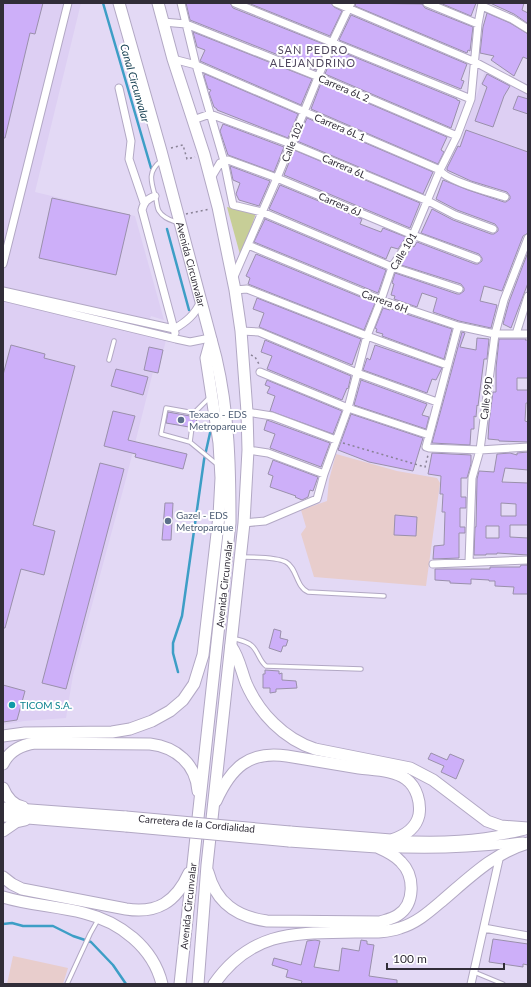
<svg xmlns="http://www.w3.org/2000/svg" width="531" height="987" font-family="Lato,sans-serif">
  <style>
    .built { fill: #ddcff3 }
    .industrial { fill: #e8cdcc }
    .green { fill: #c7ce97 }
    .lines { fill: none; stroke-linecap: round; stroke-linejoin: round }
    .stream { stroke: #3d9ec6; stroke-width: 2.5 }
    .building { fill: #cdaff9; stroke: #9a90ab; fill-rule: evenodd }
    .service-casing { stroke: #b2a8c4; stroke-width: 5.5 }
    .minor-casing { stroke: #b2a8c4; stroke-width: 9 }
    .secondary-casing { stroke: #b2a8c4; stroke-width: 11 }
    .trunk-casing { stroke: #b2a8c4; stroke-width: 13 }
    .path { stroke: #898295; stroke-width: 1.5; stroke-dasharray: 2 3; stroke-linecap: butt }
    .service { stroke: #fff; stroke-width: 3.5 }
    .minor { stroke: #fff; stroke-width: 7 }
    .secondary { stroke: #fff; stroke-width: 9 }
    .trunk { stroke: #fff; stroke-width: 11 }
    .trunk-bridge-casing { stroke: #b2a8c4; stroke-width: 13; stroke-linecap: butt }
    .trunk-bridge { stroke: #fff; stroke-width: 11 }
    .service-dot { fill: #5c6f8a; stroke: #fff; stroke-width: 1.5 }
    .culture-dot { fill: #0f9aa8; stroke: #fff; stroke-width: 1.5 }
    .labels { text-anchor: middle; stroke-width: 4; stroke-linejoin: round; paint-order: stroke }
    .street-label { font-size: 10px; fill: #312d38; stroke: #fff }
    .service-label { font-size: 10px; fill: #4e5e75; stroke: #fff; text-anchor: start }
    .culture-label { font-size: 10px; fill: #0d838f; stroke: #fff; text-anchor: start }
    .neighbourhood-label { font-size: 11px; letter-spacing: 1px; fill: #51485f; stroke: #fff }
    .water-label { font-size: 11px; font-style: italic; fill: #1c4557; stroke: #fff }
  </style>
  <rect width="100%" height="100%" fill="#e3d9f5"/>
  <!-- built -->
  <path class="built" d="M3,3H81L35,192L135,216L164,320L151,316L145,335L166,340L158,373L153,372L126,479L73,675L66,718L24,721L3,725Z
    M485,71L528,94V169L460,144Z"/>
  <!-- industrial -->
  <path class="industrial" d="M336,454L397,471L437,478L440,483L426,586L314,577L301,534L306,527L301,510L327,501L329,480Z
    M13,956L68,968L63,984H7Z"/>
  <!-- green -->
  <path class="green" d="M227,207L256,213L241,258Z"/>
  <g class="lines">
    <!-- stream -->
    <path class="stream" d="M103,3L151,168
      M167,229L189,310
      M178,672L173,653V643L182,616L204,460L210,433
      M3,924L12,923L23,926H53L73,936L91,942L113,965L126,984"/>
  </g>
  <!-- building -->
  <path class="building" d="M3,3H43L35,34L30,33L5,138H3Z
    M186,3H230L233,8L326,45L316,70L190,20Z
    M248,3H331L334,7L342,11L330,36Z
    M356,3L422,4L425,8L473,27L470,51L468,50L467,53L355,6Z
    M440,3H476L471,16Z
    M490,3H524L522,10L528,13V21L527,23L514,14Z
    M487,13L510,23L528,34V59L523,57L514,76L491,60L494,56L480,53L483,27Z
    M351,15L467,64L461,80L464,81L461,89L339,40Z
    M193,32L312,79L301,105L200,61L205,50L197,47Z
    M335,49L457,99V100L460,101L451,128L325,74Z
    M205,74L298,114L288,138L217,110V109L214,107L209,93L211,90L208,89L204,76Z
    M487,74L510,86L504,96L493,127L475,121L487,87L482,84Z
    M321,83L447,137L441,150L444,152L438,164L311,109Z
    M518,96L528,99V114L513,109Z
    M307,118L433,172L423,194L297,141Z
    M223,124L284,147L274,172L228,155L220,131Z
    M466,130L528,152V233L523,236L502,291L484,286L480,301L497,305L491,328L459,321L433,312L437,298L422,293L417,307L394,299L395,296L391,295L394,284L392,283L395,273L457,294H460L464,291V288L461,284L401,265L412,246L414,247L417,242L475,264H478L482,261V258L479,254L421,233L432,209L453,220L491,234H494L498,231V228L495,224L457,210L436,199L443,180L468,190L504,202H506L510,199V196L507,192L471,181L447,170V168L458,146L460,147Z
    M294,150L420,203L410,228L284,175Z
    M230,166L270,181L259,206L239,200L236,194L240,183L233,180Z
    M280,185L362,219L360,224L381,232L383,228L406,237L398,249L391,247L386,259L269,209Z
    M52,198L130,215L116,275L39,258Z
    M265,219L386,270L378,293L254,242Z
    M528,252V283L511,328L503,324L509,302Z
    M256,254L375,303L364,330L248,284L250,278L246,276Z
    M257,298L361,339L352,365L259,327L264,313L253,309Z
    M383,308L390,310L391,309L452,329L444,359L382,336L383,334L376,332L377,329L375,328Z
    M462,332L465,333L460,347L476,350L477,338L489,339L487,359H484L478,406L477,405L476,417L474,416V429H471L470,445L432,443Z
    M499,339H526L525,340H528V378H517V390H528V403H526L525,421L528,422V442L499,441V440L488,439L489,422L493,392H496V368Z
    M265,340L351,376L348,389L347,388L342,400L267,369L272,356L261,352Z
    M11,345L45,354L44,358L75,366L33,525L55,531L44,575L21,569L5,628H3V375Z
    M375,345L442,368L436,380L432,379L427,393L363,370L367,358L370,360Z
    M149,347L163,350L158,373L144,370Z
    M116,369L148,377L143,395L111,386Z
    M267,380L342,411L333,434L270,411L275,396L267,393L270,387L265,385Z
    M361,380L427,404L422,415L429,417L426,429L354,405Z
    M113,411L135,416L128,440L187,454L183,469L135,457L136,454L104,446Z
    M168,412L190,416V419L193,420L197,418L195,426L192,424L189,427L166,423Z
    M351,414L423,438L413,471L369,462L338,450Z
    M267,420L330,443L321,467L270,448L275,434L264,430Z
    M528,452V470L505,468L502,482L528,483V525H510V537L528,538V555L497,553V554H486V555H474L475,527H476L477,479L479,471L494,472L497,454L510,453L517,455V453ZM501,503L516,504V516H501ZM486,526H499V538H486Z
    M432,453L471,455V464L467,478H461V497H466V508H460V527H465V533H459V558L433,559L434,546L444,545L445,512H442L443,494H440L441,476L428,474Z
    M273,460L318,477L313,491L310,490L308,497L302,500L295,497L296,496L270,487L273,476L268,474Z
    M100,463L124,469L66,689L42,683Z
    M165,503H173L171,540H162Z
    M395,515L417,517L416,536L394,535Z
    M521,565H528V594H513L514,587L495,586V581H489V580L471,579V584L450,583V581L435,580V569H490V567H520Z
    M274,629L281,631L280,638L288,640L286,646H283L281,652L269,648Z
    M265,670L279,671V674L282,673V680L296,681L297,688L276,689V692L270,693V688H263V674H265Z
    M3,685L25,691L17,720L3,722Z
    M431,753L447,760L450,754L464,760L456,779L441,772L444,766L428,759Z
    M493,939L528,944V965L523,964V967L489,962Z
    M315,940L320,941L314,967L339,971L342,948L359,951L361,940L367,941V944L374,945L369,976L397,980V984H301L302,981L286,977L288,970L272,965L274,958L301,965L307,941Z"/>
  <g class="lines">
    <defs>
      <path id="service" d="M161,161C146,172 152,184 156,199C157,203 157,208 159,211C163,218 171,220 178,223
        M109,360L114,341
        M193,417L194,413L210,397
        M192,427L190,442L218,465
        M190,442L161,434L166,408L194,413
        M242,557C252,557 277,557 286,562C297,568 296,587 308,592L384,596
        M233,638C238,640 246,641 251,645C258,650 259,661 266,666L361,669
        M474,972L503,984
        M67,984L90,934L99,918"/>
      <path id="minor" d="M181,3L196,65L224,161L233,205L262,212L392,267L459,289
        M235,3L471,99
        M336,3L475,62L528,90
        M427,3L478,24
        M482,6L512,19L528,29
        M163,22L186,24L319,77L457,136
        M173,59L196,65L440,170C444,180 493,193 505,197
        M119,88L131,141L129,159L144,203
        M193,120L210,114L291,144L428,201L455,215L493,229
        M211,178L220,163L228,160L277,178L413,235L477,259
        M155,196C147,199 144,202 142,210L175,333
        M248,245L381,300L458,326L495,334H528
        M3,264L68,3
        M233,279L277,178L332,43L351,3
        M235,290L247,289L367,336L447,365
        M3,291L174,329C186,322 195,315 201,301
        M3,297L176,339L190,342L210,338
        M458,326L426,447L429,448L480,450L528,447
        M241,331L259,332L357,373L437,402
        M516,334L528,296
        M260,372L348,408L429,435
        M247,412L272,416L336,440
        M248,450L268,453L324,474
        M244,523L265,521L317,499L324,474L348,408L367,336L381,300L392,267L413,235L440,170L457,136L471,99L478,24L482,3
        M469,562L472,478L480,450L495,334L504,300L528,238
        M433,564L528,560
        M484,928L528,936
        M471,984L500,855"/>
      <path id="secondary" d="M393,840C440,843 479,841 525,830
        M381,847C429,850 475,848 523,842"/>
      <g id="trunk">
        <path id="s1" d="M119,3L161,151L216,358C229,413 230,468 230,523L180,984"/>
        <path d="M158,3L173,59L204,154L218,207L235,290L241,331L247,412L248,450L244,523L207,865L198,984"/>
        <path d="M231,646C239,657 241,670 246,683C259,713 284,739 315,749L410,768L433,780L487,821L501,826L528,828"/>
        <path d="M3,736L25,733L112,732L130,729L152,721L170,711L183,700L194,684L203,655L219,516L221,478L219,443L206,358L211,340"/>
        <path d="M3,764C9,751 21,745 35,743L150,744C176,747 196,764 198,791"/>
        <path d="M3,788C7,798 13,805 23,807"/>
        <path d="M216,801C231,768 249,750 287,756C311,760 335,764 359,768C374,770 394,770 406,779C417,787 421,803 419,815C416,829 404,836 391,840L290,832"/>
        <path d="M3,808L126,817"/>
        <path d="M3,816L126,826"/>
        <path d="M3,831L16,822L25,820"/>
        <path d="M208,872C216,903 237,917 267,921L380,922C386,920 392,919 398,915C415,904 415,876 401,862C395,855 386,851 377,847L289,841"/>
        <path d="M3,877L12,884L22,889L126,909C157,914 176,902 189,873"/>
        <path d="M3,897C29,905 57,906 84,913C120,922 153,947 162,984"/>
        <path d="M214,984C252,930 296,933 355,932C370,932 386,933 400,928C417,923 430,911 443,900C470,877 494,853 528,843"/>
      </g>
    </defs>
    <!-- service casing -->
    <use href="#service" class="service-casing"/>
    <!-- minor casing -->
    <use href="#minor" class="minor-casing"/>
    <!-- secondary casing -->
    <use href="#secondary" class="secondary-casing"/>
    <!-- trunk casing -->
    <use href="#trunk" class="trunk-casing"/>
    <!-- path -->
    <path class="path" d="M171,148L183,145L187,159L195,157
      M186,214L210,209
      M251,355L255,357L259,364
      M343,443L425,467L428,455"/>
    <!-- service -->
    <use href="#service" class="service"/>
    <!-- minor -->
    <use href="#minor" class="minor"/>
    <!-- secondary -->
    <use href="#secondary" class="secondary"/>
    <!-- trunk -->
    <use href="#trunk" class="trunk"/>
    <defs>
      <g id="trunk-bridge">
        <path id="s2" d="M126,817L290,832"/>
        <path d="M126,826L289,841"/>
      </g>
    </defs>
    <!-- trunk-bridge casing -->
    <use href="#trunk-bridge" class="trunk-bridge-casing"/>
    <!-- trunk-bridge -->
    <use href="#trunk-bridge" class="trunk-bridge"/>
  </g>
  <!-- markers -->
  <g class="service-dot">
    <circle cx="181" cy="420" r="4"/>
    <circle cx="168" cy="521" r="4"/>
  </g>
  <circle class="culture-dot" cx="12" cy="705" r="4"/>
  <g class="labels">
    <!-- street labels -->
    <g class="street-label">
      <text transform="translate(344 88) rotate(23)" y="4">Carrera 6L 2</text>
      <text transform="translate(340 127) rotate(23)" y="4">Carrera 6L 1</text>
      <text transform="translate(292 142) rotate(-68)" y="4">Calle 102</text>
      <text transform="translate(344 166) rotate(23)" y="4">Carrera 6L</text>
      <text transform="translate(340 204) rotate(23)" y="4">Carrera 6J</text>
      <text transform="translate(403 251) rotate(-59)" y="4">Calle 101</text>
      <text dy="4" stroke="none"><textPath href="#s1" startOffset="271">Avenida Circunvalar</textPath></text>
      <text transform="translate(385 301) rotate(20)" y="4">Carrera 6H</text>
      <text transform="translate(486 398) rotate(-83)" y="4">Calle 99D</text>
      <text transform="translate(224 584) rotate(-84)" y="4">Avenida Circunvalar</text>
      <text dy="4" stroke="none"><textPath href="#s2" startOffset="71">Carretera de la Cordialidad</textPath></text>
      <text transform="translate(188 906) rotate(-84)" y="4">Avenida Circunvalar</text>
    </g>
    <!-- service labels -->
    <g class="service-label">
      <text x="189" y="418">Texaco - EDS<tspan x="189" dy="12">Metroparque</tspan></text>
      <text x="176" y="519">Gazel - EDS<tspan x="176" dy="12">Metroparque</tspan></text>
    </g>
    <!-- culture labels -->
    <g class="culture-label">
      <text x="20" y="709">TICOM S.A.</text>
    </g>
    <!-- neighbourhood labels -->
    <g class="neighbourhood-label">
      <text x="313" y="54">SAN PEDRO<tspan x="313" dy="13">ALEJANDRINO</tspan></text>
    </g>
    <!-- water labels -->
    <g class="water-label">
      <text transform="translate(135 83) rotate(74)" y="4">Canal Circunvalar</text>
    </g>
  </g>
  <!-- border -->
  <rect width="531" height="987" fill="none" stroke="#312d38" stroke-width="8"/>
  <!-- scale -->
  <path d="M387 963v6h117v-6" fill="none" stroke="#312d38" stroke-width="2"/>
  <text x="393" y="963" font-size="12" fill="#312d38" stroke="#ffffff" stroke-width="3" paint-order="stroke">100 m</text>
</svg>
